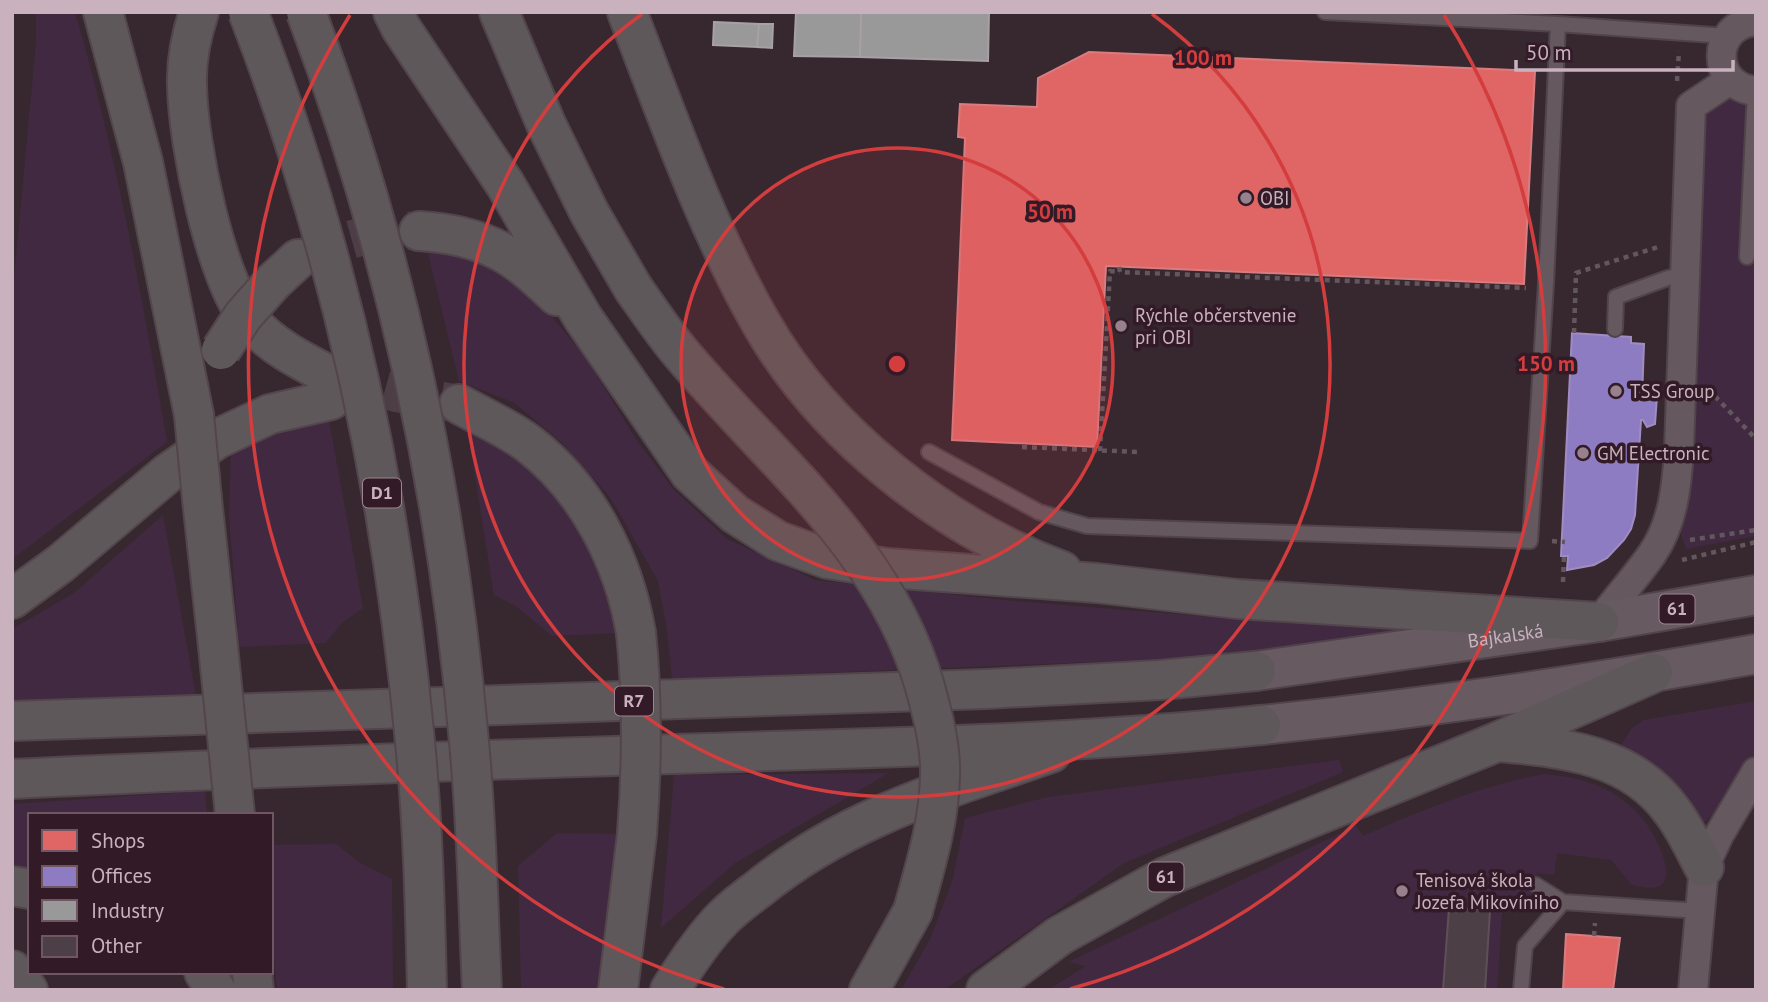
<svg xmlns="http://www.w3.org/2000/svg" width="1768" height="1002" font-family="'PT Sans',sans-serif">
  <style>
    .green { fill: #412942 }
    .shops { fill: #e06666; stroke: #d97c80; stroke-width: 2 }
    .offices { fill: #8e7cc3; stroke: #a08cc1; stroke-width: 2 }
    .industry { fill: #999; stroke: #a7a0a4; stroke-width: 2 }
    .building { fill: #4d3f46; stroke: #5f5058; stroke-width: 2 }
    .lines { fill: none; stroke-linecap: round; stroke-linejoin: round }
    .motorway-tunnel { stroke: #4d3d45; stroke-width: 38; stroke-dasharray: 38 19; stroke-linecap: butt }
    .service-casing { stroke: #50444a; stroke-width: 18 }
    .minor-casing { stroke: #50444a; stroke-width: 32 }
    .primary-casing { stroke: #51434a; stroke-width: 42 }
    .motorway-casing { stroke: #53454c; stroke-width: 42 }
    .path { stroke: #63575e; stroke-width: 4.5; stroke-dasharray: 5 5; stroke-linecap: butt }
    .service { stroke: #65585e; stroke-width: 14 }
    .minor { stroke: #65585e; stroke-width: 28 }
    .primary { stroke: #675b61; stroke-width: 38 }
    .motorway { stroke: #5e585b; stroke-width: 38 }
    .motorway-bridge-casing { stroke: #53454c; stroke-width: 42; stroke-linecap: butt }
    .motorway-bridge { stroke: #5e585b; stroke-width: 38 }
    .ring { fill: none; stroke: #d43d3e; stroke-width: 3.5 }
    .poi-dot { fill: #96818c; stroke: #321b27; stroke-width: 2.5 }
    .labels { text-anchor: middle; stroke-width: 7; stroke-linejoin: round; paint-order: stroke }
    .shield { fill: #321b27; stroke: #9c8490; stroke-width: 2 }
    .shield-label { font-size: 18px; font-weight: bold; fill: #c9b1bd }
    .poi-label { font-size: 19px; fill: #c9b1bd; stroke: #321b27; text-anchor: start }
    .street-label { font-size: 19px; fill: #c9b1bd; stroke: #321b27 }
    .centre { fill: #d43d3e; stroke: #321b27; stroke-width: 3.5 }
    .ring-label { font-size: 21px; text-anchor: middle; font-weight: bold; fill: #d43d3e; stroke: #321b27; stroke-width: 7; stroke-linejoin: round; paint-order: stroke }
  </style>
  <rect width="100%" height="100%" fill="#372830"/>
  <!-- green -->
  <path class="green" d="M36,12H75C116,153 142,297 167,442L12,559V300L36,43Z
    M1729,99L1756,104V536L1686,549L1681,535L1687,490L1705,111Z
    M427,249L479,261L538,302L583,353L635,438L674,490L727,539L815,580L1013,601L1263,621L1439,626L1214,657L672,679L667,630L658,581L610,497L561,442L515,403L459,381Z
    M328,415L363,608L343,622L325,643L239,647L229,514L231,451L273,431Z
    M467,426C479,433 494,439 505,447C551,478 584,530 603,581C609,598 612,616 616,633L552,636L516,606L494,595Z
    M163,515L196,696L12,706V629L74,593Z
    M1756,701V751L1721,807L1701,825L1618,750L1632,728L1644,720Z
    M1339,760L1343,772L1124,863L944,990H901L930,939L952,882L965,818L1048,797Z
    M889,773L735,863L661,928L674,775Z
    M1544,774C1568,776 1592,781 1613,793C1623,800 1634,808 1642,818C1652,829 1679,877 1659,886C1651,890 1640,886 1632,885L1611,860L1557,853L1554,875L1537,873L1535,901L1503,897L1497,990H1048L1086,966L1068,962L1356,826L1363,836C1422,810 1480,786 1544,774Z
    M205,791L207,815H30V874L12,872V804Z
    M557,833L616,834L599,990H521L518,866Z
    M336,844L360,863L392,879L393,990H277L271,927V845Z"/>
  <!-- shops -->
  <path class="shops" d="M1089,52L1535,71L1524,284L1106,266L1097,447L952,440L965,138L958,137L960,104L1037,107L1038,78Z
    M1566,934L1620,938L1613,990H1563Z"/>
  <!-- offices -->
  <path class="offices" d="M1572,333L1631,337V343L1644,344L1642,398L1651,391L1657,396L1655,424L1647,427L1643,420H1641L1635,515L1631,529L1624,540L1607,558L1594,565L1567,570L1568,556H1561Z"/>
  <!-- industry -->
  <path class="industry" d="M796,12H861L860,57L794,56Z
    M861,12H989L988,61L860,57Z
    M714,22L759,24L757,47L713,45Z
    M759,24H773L772,48L757,47Z"/>
  <!-- building -->
  <path class="building" d="M1449,908L1490,911L1485,990H1443Z"/>
  <g class="lines">
    <!-- motorway-tunnel -->
    <path class="motorway-tunnel" d="M298,259C339,242 374,229 419,231
      M330,375L396,393L459,404"/>
    <defs>
      <path id="service" d="M1325,12L1558,24
        M1747,257L1755,91
        M1615,329L1616,297L1668,278L1685,274
        M929,452L1039,512L1087,526L1530,541L1546,283L1558,24L1727,36
        M1536,885L1563,902L1700,911
        M1521,990L1525,946L1563,902"/>
      <path id="minor" d="M1756,21C1710,25 1710,87 1756,91
        M1599,622C1616,599 1636,577 1652,554C1673,524 1677,485 1679,450L1691,106L1730,80
        M1693,990L1704,867L1719,835L1756,772"/>
      <g id="primary">
        <path id="s1" d="M1256,671L1599,622L1756,595"/>
        <path d="M1261,725C1427,708 1592,684 1756,654"/>
      </g>
      <path id="motorway" d="M103,12L143,162L194,415
        M199,12C191,36 186,61 187,86C188,143 215,279 251,322C271,345 298,359 325,373
        M393,12L401,28L505,184L583,318L690,473L735,514L778,541L828,559L887,568L1097,583L1238,599L1599,622
        M499,12L546,124L589,212L633,288
        M627,12C668,117 705,225 761,323C824,434 944,527 1062,571
        M419,231C455,233 490,241 519,263C533,273 545,285 557,296
        M273,282L298,259
        M459,404C482,417 508,428 529,444C588,489 624,562 636,633
        M202,499L218,646
        M12,599L60,564L168,473L217,439L270,414L331,400
        M12,721L986,689L1160,680L1256,671
        M1500,742C1564,748 1631,754 1672,811C1685,828 1694,848 1704,867
        M12,779C245,768 477,760 709,753C893,747 1078,744 1261,725
        M12,886L30,889
        M12,970L28,990
        M204,972L216,990
        M252,972L254,990
        M618,990L637,834
        M670,990C686,964 703,938 724,917C734,907 746,898 757,890C846,817 945,790 1051,753
        M869,990L913,911
        M986,990L1059,936L1165,877L1497,742L1653,673"/>
    </defs>
    <!-- service casing -->
    <use href="#service" class="service-casing"/>
    <!-- minor casing -->
    <use href="#minor" class="minor-casing"/>
    <!-- primary casing -->
    <use href="#primary" class="primary-casing"/>
    <!-- motorway casing -->
    <use href="#motorway" class="motorway-casing"/>
    <!-- path -->
    <path class="path" d="M1677,81L1679,51
      M1119,267L1120,272L1526,288
      M1574,333L1576,273L1658,247
      M1708,389L1756,439
      M1022,447L1138,452
      M1100,451L1110,271L1120,272
      M1690,540L1756,530
      M1552,541L1565,542
      M1682,560L1756,542
      M1563,582L1564,556
      M1594,936L1595,923"/>
    <!-- service -->
    <use href="#service" class="service"/>
    <!-- minor -->
    <use href="#minor" class="minor"/>
    <!-- primary -->
    <use href="#primary" class="primary"/>
    <!-- motorway -->
    <use href="#motorway" class="motorway"/>
    <defs>
      <path id="motorway-bridge" d="M248,12C339,246 392,492 415,742C423,824 425,907 427,990
        M306,12C394,244 448,495 469,742C477,824 478,907 482,990
        M633,288C648,309 663,332 680,352C770,460 885,547 925,687C933,716 941,746 940,776C939,823 925,867 913,911
        M221,350L243,316L273,282
        M194,415L202,499
        M636,633C643,700 642,766 637,834
        M218,646L235,815"/>
    </defs>
    <!-- motorway-bridge casing -->
    <use href="#motorway-bridge" class="motorway-bridge-casing"/>
    <!-- motorway-bridge -->
    <use href="#motorway-bridge" class="motorway-bridge"/>
  </g>
  <!-- distance rings -->
  <circle cx="897" cy="364" r="216" fill="#d43d3e" fill-opacity=".12"/>
  <g class="ring">
    <circle cx="897" cy="364" r="216"/>
    <path d="M1152 14A433 433 0 1 1 642 14"/>
    <path d="M724 989A649 649 0 0 1 350 15M1444 15A649 649 0 0 1 1070 989"/>
  </g>
  <!-- markers -->
  <g class="poi-dot">
    <circle cx="1246" cy="198" r="7"/>
    <circle cx="1121" cy="326" r="7"/>
    <circle cx="1616" cy="391" r="7"/>
    <circle cx="1583" cy="453" r="7"/>
    <circle cx="1402" cy="891" r="7"/>
  </g>
  <g class="labels">
    <!-- shield labels -->
    <g class="shield">
      <rect x="363" y="478.5" width="38" height="29" rx="5"/>
      <rect x="1659.5" y="594.5" width="35" height="29" rx="5"/>
      <rect x="615" y="686.5" width="38" height="29" rx="5"/>
      <rect x="1148.5" y="862.5" width="35" height="29" rx="5"/>
    </g>
    <g class="shield-label">
      <text x="382" y="499">D1</text>
      <text x="1677" y="615">61</text>
      <text x="634" y="707">R7</text>
      <text x="1166" y="883">61</text>
    </g>
    <!-- poi labels -->
    <g class="poi-label">
      <text x="1260" y="205">OBI</text>
      <text x="1135" y="322">Rýchle občerstvenie<tspan x="1135" dy="22">pri OBI</tspan></text>
      <text x="1630" y="398">TSS Group</text>
      <text x="1597" y="460">GM Electronic</text>
      <text x="1416" y="887">Tenisová škola<tspan x="1416" dy="22">Jozefa Mikovíniho</tspan></text>
    </g>
    <!-- street labels -->
    <g class="street-label">
      <text dy="7" stroke="none"><textPath href="#s1" startOffset="252">Bajkalská</textPath></text>
    </g>
  </g>
  <circle cx="897" cy="364" r="10" class="centre"/>
  <g class="ring-label">
    <text x="1203" y="65">100 m</text>
    <text x="1050" y="219">50 m</text>
    <text x="1546" y="371">150 m</text>
  </g>
  <!-- border -->
  <rect width="1768" height="1002" fill="none" stroke="#c9b1bd" stroke-width="28"/>
  <!-- legend -->
  <rect x="28" y="813" width="245" height="161" fill="#321b27" stroke="#6e5763" stroke-width="2"/>
  <rect x="42" y="830" width="35" height="21" fill="#e06666" stroke="#6e5763" stroke-width="2"/>
  <text x="91" y="848" font-size="21" fill="#c9b1bd">Shops</text>
  <rect x="42" y="866" width="35" height="21" fill="#8e7cc3" stroke="#6e5763" stroke-width="2"/>
  <text x="91" y="883" font-size="21" fill="#c9b1bd">Offices</text>
  <rect x="42" y="900" width="35" height="21" fill="#999999" stroke="#6e5763" stroke-width="2"/>
  <text x="91" y="918" font-size="21" fill="#c9b1bd">Industry</text>
  <rect x="42" y="936" width="35" height="21" fill="#4d3f46" stroke="#6e5763" stroke-width="2"/>
  <text x="91" y="953" font-size="21" fill="#c9b1bd">Other</text>
  <!-- scale -->
  <path d="M1516 60v10h217v-10" fill="none" stroke="#c9b1bd" stroke-width="3.5"/>
  <text x="1526" y="60" font-size="21" fill="#c9b1bd" stroke="#321b27" stroke-width="5" paint-order="stroke">50 m</text>
</svg>
